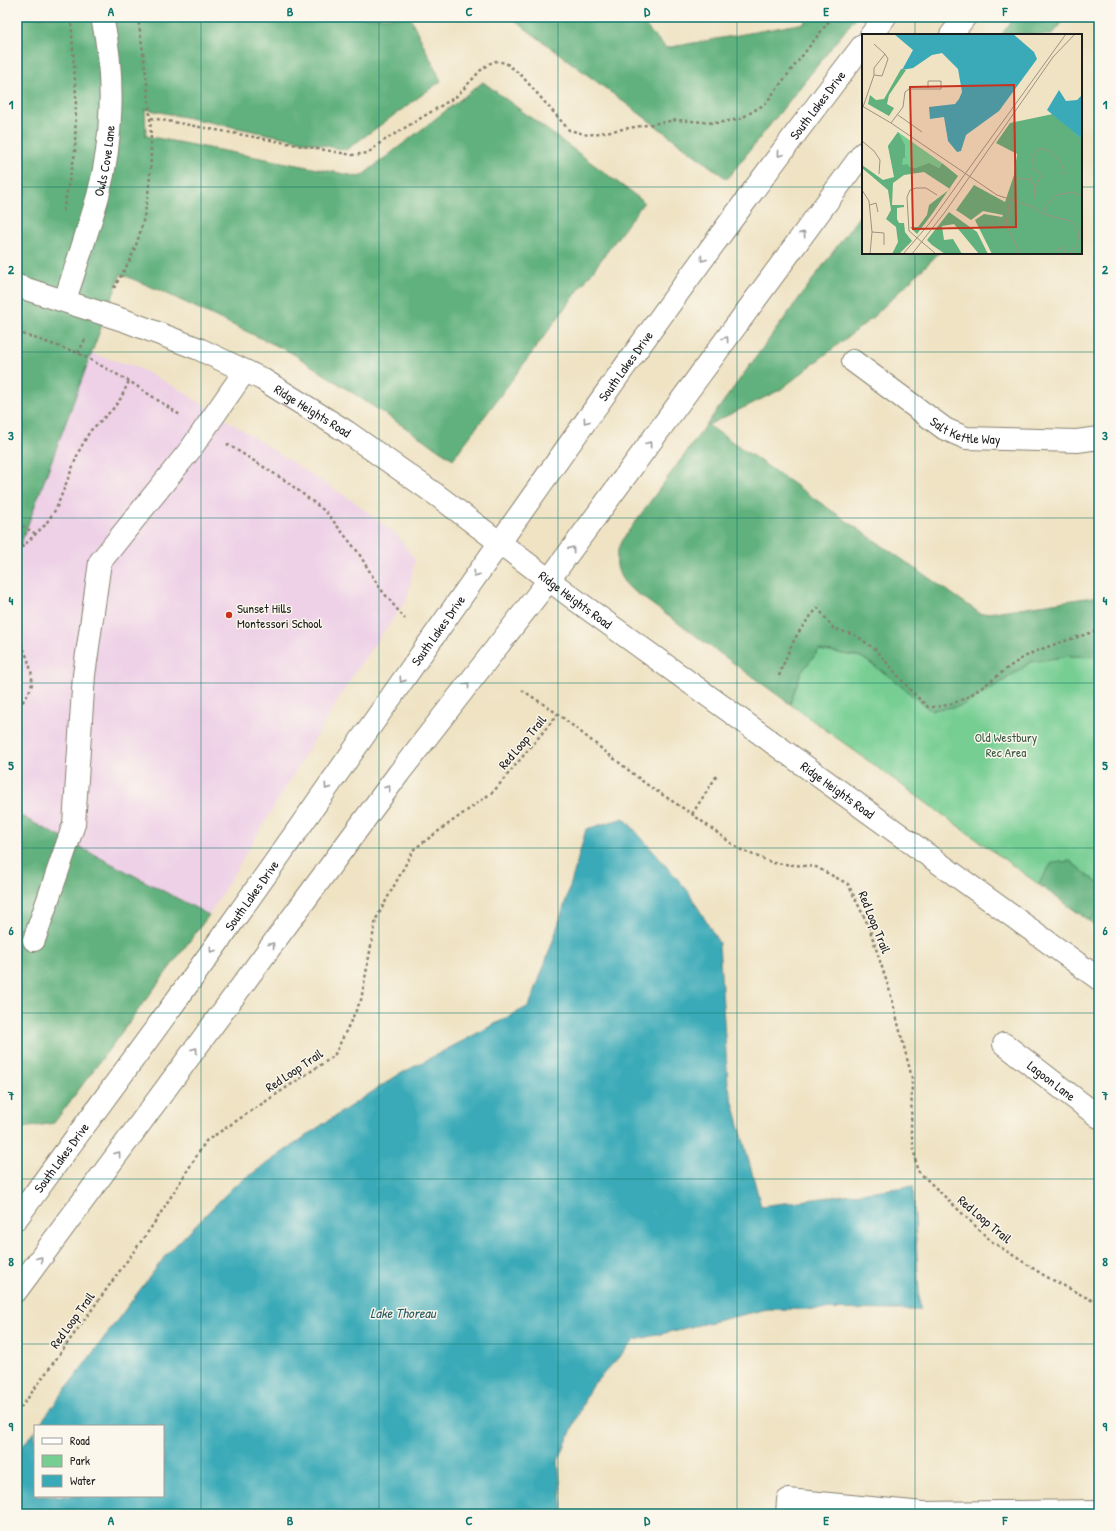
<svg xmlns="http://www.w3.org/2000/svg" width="1116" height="1531" font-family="'Patrick Hand',sans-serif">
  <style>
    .built { fill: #eed0e7 }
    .green { fill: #76ce93; stroke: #497558 }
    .forest { fill: #60b17d; stroke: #3e664c }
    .water { fill: #3aaab8; stroke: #2b636a }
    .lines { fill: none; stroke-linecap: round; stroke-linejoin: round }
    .minor-casing { stroke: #868070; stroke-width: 24 }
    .major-casing { stroke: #868070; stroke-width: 24 }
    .path { stroke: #868070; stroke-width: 2.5; stroke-dasharray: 3 3; stroke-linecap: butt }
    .minor { stroke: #fff; stroke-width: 22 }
    .major { stroke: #fff; stroke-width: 22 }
    .oneway { stroke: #999 }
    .grid { fill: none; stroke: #0f766e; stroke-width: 1; stroke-opacity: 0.55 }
    .poi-dot { fill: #c8321e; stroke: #fbf7ec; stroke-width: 1.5 }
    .labels { text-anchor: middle; stroke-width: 3; stroke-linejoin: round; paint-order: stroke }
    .street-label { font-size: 13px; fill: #1c1c1c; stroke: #fbf7ec }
    .poi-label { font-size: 13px; fill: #1c1c1c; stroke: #fbf7ec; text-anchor: start }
    .park-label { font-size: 13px; fill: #3c5a46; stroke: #fbf7ec }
    .water-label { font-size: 14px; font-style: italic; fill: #2a5c62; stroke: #fbf7ec }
    .inset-road { fill: none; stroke: #9b9381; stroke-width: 1 }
    .view { fill: #c8321e; fill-opacity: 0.15; stroke: #c8321e; stroke-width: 2 }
    .inset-edge { fill: none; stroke: #1c1c1c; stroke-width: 2 }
    .neatline { fill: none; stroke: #0f766e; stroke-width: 1.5 }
    .grid-label { font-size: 13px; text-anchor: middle; font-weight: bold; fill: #0f766e }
  </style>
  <rect width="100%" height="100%" fill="#fbf7ec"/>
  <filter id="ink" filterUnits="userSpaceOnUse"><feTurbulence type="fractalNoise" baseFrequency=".025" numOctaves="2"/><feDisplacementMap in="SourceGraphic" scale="8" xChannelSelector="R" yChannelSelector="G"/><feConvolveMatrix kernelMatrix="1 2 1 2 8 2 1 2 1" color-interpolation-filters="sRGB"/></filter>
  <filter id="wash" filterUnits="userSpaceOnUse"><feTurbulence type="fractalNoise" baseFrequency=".012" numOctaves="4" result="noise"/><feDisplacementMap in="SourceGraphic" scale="16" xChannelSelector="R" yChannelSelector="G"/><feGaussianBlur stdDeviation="0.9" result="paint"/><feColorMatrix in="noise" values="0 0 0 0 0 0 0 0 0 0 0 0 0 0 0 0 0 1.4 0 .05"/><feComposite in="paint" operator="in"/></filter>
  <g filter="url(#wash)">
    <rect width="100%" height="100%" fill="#efe3c4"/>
    <!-- built -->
    <path class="built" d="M91,354L134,366L177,388L356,503L398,536L415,560L407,599L355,672L209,915L17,814V554Z"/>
    <!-- green -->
    <path class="green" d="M1099,596V928L790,704L801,672L819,650L861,657L886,674Z"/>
    <!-- forest -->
    <path class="forest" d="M17,17H410L441,81L346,150L145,109L146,136L360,177L483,82L644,202L453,459L292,353L161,291L121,274L17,554Z
      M510,17H637L666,48L805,23V17H856L727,179Z
      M1015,17H1099V24L1066,18L1052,35H1001Z
      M863,211V253H939L872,318L780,390L708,425L981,614L1099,596V657L1070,656L1031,662L1005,680L961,706L930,710L886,674L861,657L819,650L801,672L790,704L631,589C616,576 612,559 622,540Z
      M17,814L209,915L54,1123L17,1129Z
      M1070,861L1099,884V908L1090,921L1038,884L1052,863Z"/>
    <!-- water -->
    <path class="water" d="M624,818L688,891L719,943L728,1084L761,1206L913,1186L920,1310L767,1309L635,1340L590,1388L558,1461L563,1514H17V1454L35,1430V1496H163V1426H38L166,1255L233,1187L323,1124L398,1075L529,1006C552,948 570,890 586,829Z"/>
  </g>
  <g filter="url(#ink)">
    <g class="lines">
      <defs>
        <g id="minor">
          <path id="s1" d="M17,286L126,321L199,349L262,379L347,432L438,496L577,601L1099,979"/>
          <path id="s2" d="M65,300C76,266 88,231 98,196C113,140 115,73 102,17"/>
          <path id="s3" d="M853,361L945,429L966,438L1077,441L1099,438"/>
          <path d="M34,940L74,824L84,675L100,562L190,450L245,371"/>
          <path id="s4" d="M1004,1044L1099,1117"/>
          <path d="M787,1514L788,1500L923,1513L1099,1511"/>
        </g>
        <g id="major">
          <path d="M871,35L885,17"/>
          <path d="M951,35L965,17"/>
          <path id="s5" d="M17,1218C88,1120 161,1023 231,924C440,630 643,331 863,45"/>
          <path d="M17,1290L399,773L549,580L863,153"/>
        </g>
      </defs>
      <!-- minor casing -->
      <use href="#minor" class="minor-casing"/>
      <!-- major casing -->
      <use href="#major" class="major-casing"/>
      <!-- path -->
      <path class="path" d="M151,118L352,155L368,153L380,143L457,96L480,71L488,64L496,61L506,63L521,75L569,130L588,135L676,120L717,123L740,119L765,104L832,17
        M63,211L75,153L76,96L71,17
        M114,288C121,275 130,262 135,248C162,173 149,94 138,17
        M17,332L78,353L129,381L180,415
        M78,353L86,338
        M227,444L286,481L326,512L358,552L379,587L405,619
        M17,523L36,534
        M17,552L45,525L56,509L79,451L90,431L112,410L121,398L129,381
        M17,632C22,647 33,666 32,683C31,692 22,702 17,710
        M779,676C789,648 797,630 818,608L833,628L857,636L876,650L911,691L928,707C969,709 996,671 1030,654C1052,644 1076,638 1099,630
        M522,690L558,714L646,784L692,814L739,849L773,863L816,867L848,884L869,927L890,992L912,1078L911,1130L917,1170L991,1241L1045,1276L1099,1304
        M692,814L718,774
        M17,1413L153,1225L206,1141L334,1056L361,1000L376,919L414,849L494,791L558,714"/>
      <!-- minor -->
      <use href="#minor" class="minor"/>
      <!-- major -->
      <use href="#major" class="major"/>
    </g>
    <!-- one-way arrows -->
    <defs><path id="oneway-chevron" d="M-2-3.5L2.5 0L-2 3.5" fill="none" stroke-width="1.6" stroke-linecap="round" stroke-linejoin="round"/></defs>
    <g class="oneway">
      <use href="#oneway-chevron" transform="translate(780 154) rotate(128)"/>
      <use href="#oneway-chevron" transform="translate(803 234) rotate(-54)"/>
      <use href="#oneway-chevron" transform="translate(703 259) rotate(126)"/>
      <use href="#oneway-chevron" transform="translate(726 339) rotate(-54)"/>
      <use href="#oneway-chevron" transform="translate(586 421) rotate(126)"/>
      <use href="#oneway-chevron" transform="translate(649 444) rotate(-54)"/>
      <use href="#oneway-chevron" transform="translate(572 549) rotate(-54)"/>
      <use href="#oneway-chevron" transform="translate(476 574) rotate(125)"/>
      <use href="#oneway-chevron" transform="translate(402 680) rotate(125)"/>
      <use href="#oneway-chevron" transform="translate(467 685) rotate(-52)"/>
      <use href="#oneway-chevron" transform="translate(327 787) rotate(125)"/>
      <use href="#oneway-chevron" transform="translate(388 788) rotate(-54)"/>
      <use href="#oneway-chevron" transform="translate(272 945) rotate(-54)"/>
      <use href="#oneway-chevron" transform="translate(212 950) rotate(126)"/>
      <use href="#oneway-chevron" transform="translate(195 1050) rotate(-54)"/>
      <use href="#oneway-chevron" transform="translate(118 1154) rotate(-54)"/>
      <use href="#oneway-chevron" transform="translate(40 1259) rotate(-54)"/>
    </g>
  </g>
  <!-- grid -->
  <path class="grid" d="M201,17V1514M379,17V1514M558,17V1514M737,17V1514M915,17V35M17,187H863M1081,187H1099M915,253V1514M17,352H1099M17,518H1099M17,683H1099M17,848H1099M17,1013H1099M17,1179H1099M17,1344H1099"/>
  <!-- markers -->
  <circle class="poi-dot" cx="229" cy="615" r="4"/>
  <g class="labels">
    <!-- street labels -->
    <g class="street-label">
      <text dy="5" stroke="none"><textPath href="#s5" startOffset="1371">South Lakes Drive</textPath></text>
      <text dy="5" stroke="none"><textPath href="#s2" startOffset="145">Owls Cove Lane</textPath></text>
      <text dy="5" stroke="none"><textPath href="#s5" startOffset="1047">South Lakes Drive</textPath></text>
      <text dy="5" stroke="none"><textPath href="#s1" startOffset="322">Ridge Heights Road</textPath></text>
      <text dy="5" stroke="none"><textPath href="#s3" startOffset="135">Salt Kettle Way</textPath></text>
      <text dy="5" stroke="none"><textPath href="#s1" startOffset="646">Ridge Heights Road</textPath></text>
      <text dy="5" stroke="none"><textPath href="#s5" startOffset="723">South Lakes Drive</textPath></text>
      <text transform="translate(522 742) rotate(-50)" y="5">Red Loop Trail</text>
      <text dy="5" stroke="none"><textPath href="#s1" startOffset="970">Ridge Heights Road</textPath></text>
      <text dy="5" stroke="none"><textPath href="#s5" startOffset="399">South Lakes Drive</textPath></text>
      <text transform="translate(875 922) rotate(68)" y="5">Red Loop Trail</text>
      <text transform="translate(294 1070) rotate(-34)" y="5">Red Loop Trail</text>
      <text dy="5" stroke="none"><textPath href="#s4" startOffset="60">Lagoon Lane</textPath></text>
      <text dy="5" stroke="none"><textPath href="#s5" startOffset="75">South Lakes Drive</textPath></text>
      <text transform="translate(985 1219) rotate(40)" y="5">Red Loop Trail</text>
      <text transform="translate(72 1320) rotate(-54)" y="5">Red Loop Trail</text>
    </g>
    <!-- poi labels -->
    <g class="poi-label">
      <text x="237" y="613">Sunset Hills<tspan x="237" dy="15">Montessori School</tspan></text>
    </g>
    <!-- park labels -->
    <g class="park-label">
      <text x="1006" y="742">Old Westbury<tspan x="1006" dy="15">Rec Area</tspan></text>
    </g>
    <!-- water labels -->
    <g class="water-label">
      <text x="403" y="1318">Lake Thoreau</text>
    </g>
  </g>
  <!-- overview -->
  <g transform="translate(862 34)">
    <rect width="220" height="220" fill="#efe3c4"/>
    <path d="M36,98L80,129L77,134L68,130L33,143L26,112Z" fill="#76ce93"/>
    <path d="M39,35L44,36L27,61L25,70L32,74L27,82L6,70L8,61L14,66L22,65ZM191,80L220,105V220H130L113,186L122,180L140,183L141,181L121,177L109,186L94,176L112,151L143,168L152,141L155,120L134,109L148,89ZM36,98L43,111V123H46L41,124L40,131L45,130L49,134H54L67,129L77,134L80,129L96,142L70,180L55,200L48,193H56L65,181L67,171L88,155L62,138L42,141L31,149L30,171H42V173L35,174V185L37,189H42L43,198L50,207L37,220H30L36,208L34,193L24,185L29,176L26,156L0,134V131L21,146L32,143L26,112ZM87,178L115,198L126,220H117L92,190L80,192L82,206L91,205L100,220H83L70,211L65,206Z" fill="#60b17d"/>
    <path d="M32,0H151L172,18L175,25L137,77L104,101L99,117L95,118L86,107L82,83L68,85L67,73L93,70L97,65L100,58L96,35L80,19L70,21L51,34L40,36L51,16ZM197,56L204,67L215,66L220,61V105L185,76Z" fill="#3aaab8"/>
    <path class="inset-road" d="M12,10L23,20M23,20L26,25L20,42L12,41V34ZM0,72L29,89L135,161L171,173L181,180L184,171L195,161L210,158L220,162M1,73L12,41M36,81L60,98M29,89L41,73L43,58L47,55H79V47H66V54M0,107L12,117L18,126L17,140M170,134L180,140L173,153M155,144L169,146M0,156L7,167L10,198M148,165L144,190L158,220M8,171L14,169L16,178M171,173L173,153L169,146L170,127L174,117L180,114L188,117L199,128L203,141M181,180L209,187L217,198L215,212L207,220M8,220L10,198L22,199V211M41,220L67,190L204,0M50,220L83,178L191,23L213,0M74,220L47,197L45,163L48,156L54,154H64L75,161M194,220L193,217L201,213L204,220"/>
    <path class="view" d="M152,51L154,193L51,195L48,53Z"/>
    <rect width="220" height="220" class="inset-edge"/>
  </g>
  <!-- margin -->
  <rect width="1116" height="1531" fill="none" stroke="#fbf7ec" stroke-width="44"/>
  <!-- legend -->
  <rect x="34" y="1425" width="130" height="72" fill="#fbf7ec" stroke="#a29f99"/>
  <rect x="42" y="1438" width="20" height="6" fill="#ffffff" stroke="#a29f99"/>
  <text x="70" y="1445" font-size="12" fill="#1c1c1c">Road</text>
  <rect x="42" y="1455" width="20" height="12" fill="#76ce93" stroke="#a29f99"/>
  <text x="70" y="1465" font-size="12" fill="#1c1c1c">Park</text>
  <rect x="42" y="1475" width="20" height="12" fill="#3aaab8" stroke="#a29f99"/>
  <text x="70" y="1485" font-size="12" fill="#1c1c1c">Water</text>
  <rect x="22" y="22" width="1072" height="1487" class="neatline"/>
  <g class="grid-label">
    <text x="111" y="16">A</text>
    <text x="290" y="16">B</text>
    <text x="469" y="16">C</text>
    <text x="647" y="16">D</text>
    <text x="826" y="16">E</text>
    <text x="1005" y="16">F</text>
    <text x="11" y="109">1</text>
    <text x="1105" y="109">1</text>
    <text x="11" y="274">2</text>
    <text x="1105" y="274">2</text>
    <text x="11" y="440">3</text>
    <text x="1105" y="440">3</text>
    <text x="11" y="605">4</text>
    <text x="1105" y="605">4</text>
    <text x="11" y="770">5</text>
    <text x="1105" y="770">5</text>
    <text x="11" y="935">6</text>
    <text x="1105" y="935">6</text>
    <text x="11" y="1100">7</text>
    <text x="1105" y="1100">7</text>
    <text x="11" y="1266">8</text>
    <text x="1105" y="1266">8</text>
    <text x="11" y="1431">9</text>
    <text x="1105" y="1431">9</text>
    <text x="111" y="1525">A</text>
    <text x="290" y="1525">B</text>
    <text x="469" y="1525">C</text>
    <text x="647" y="1525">D</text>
    <text x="826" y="1525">E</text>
    <text x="1005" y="1525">F</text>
  </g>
</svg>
